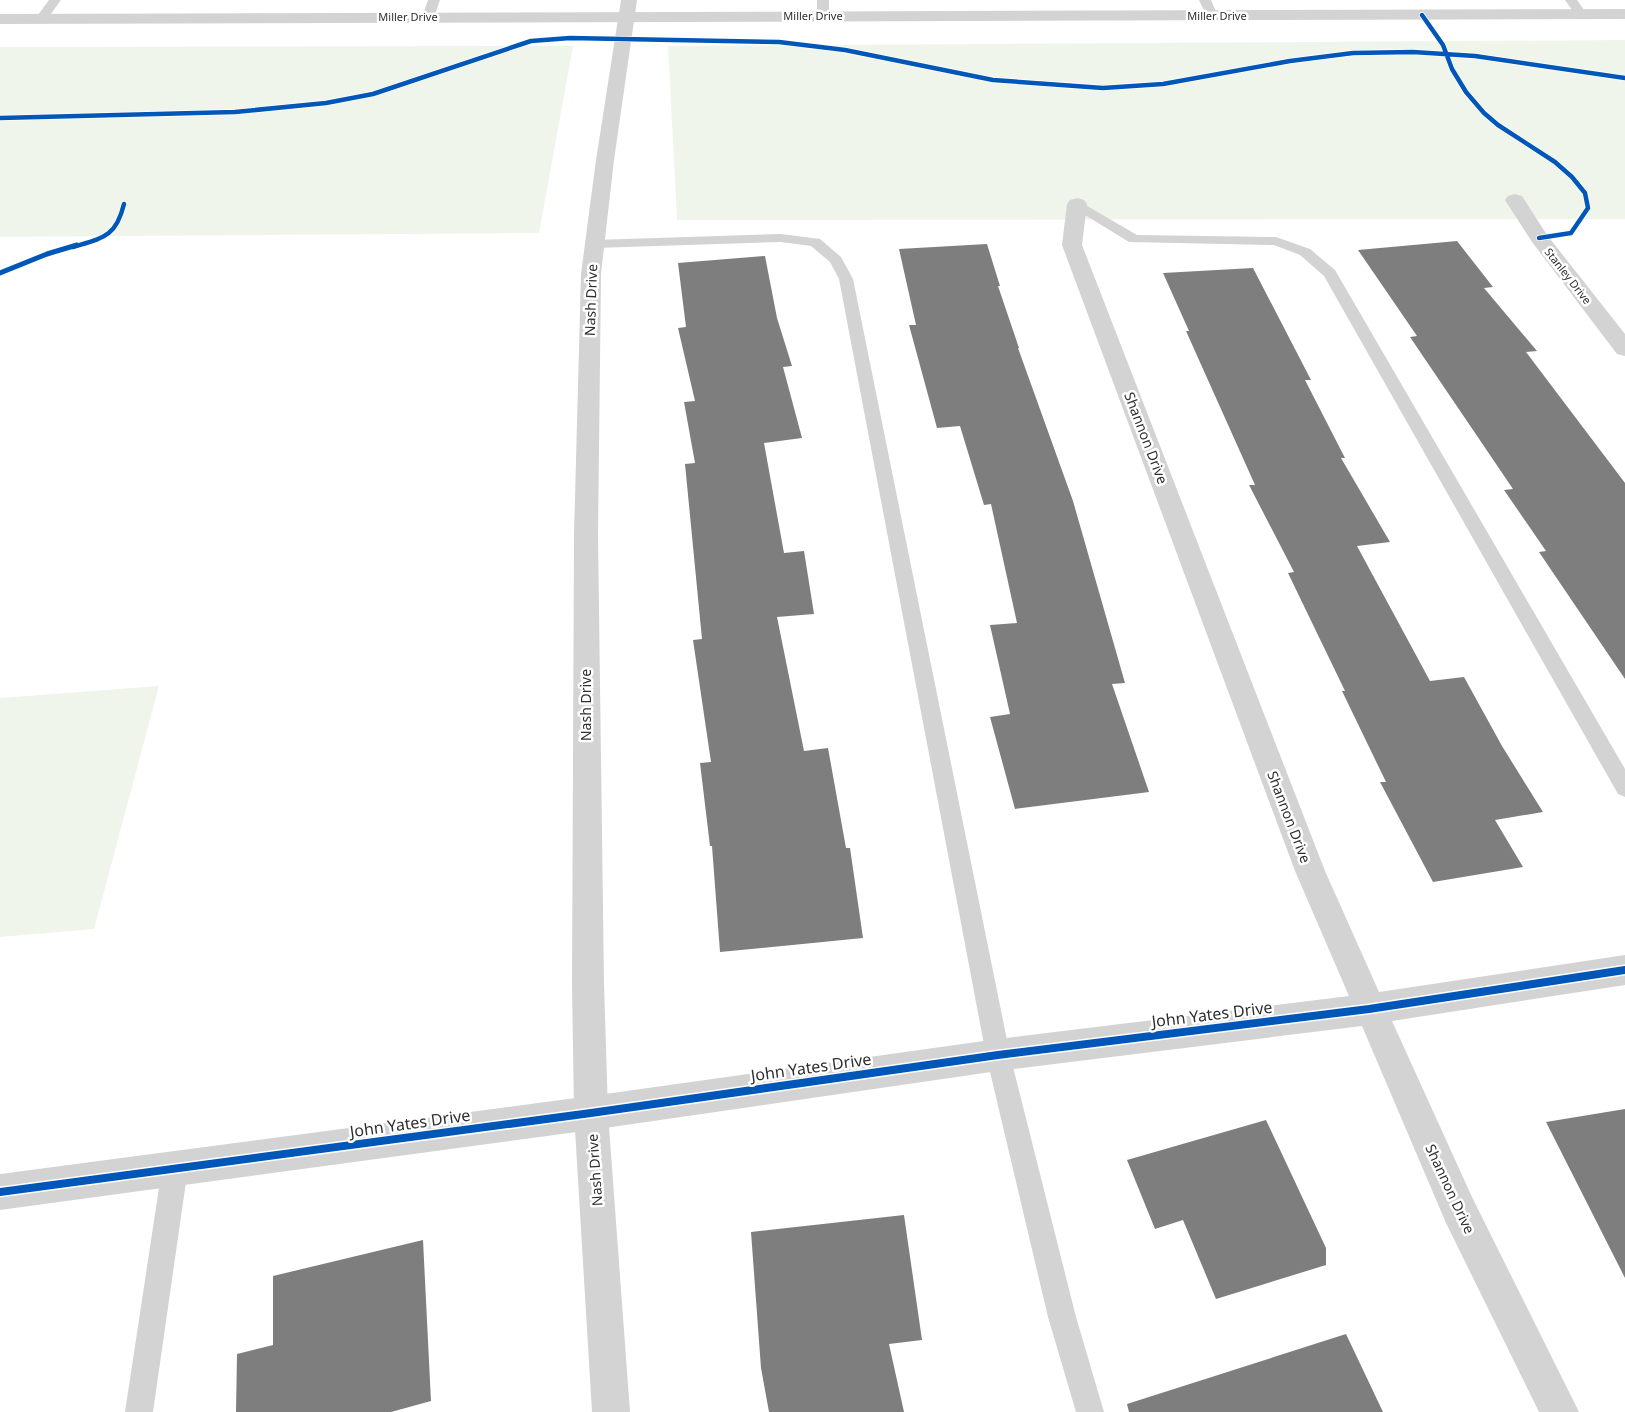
<svg xmlns="http://www.w3.org/2000/svg" width="1625" height="1412" font-family="'Noto Sans',sans-serif">
  <style>
    .green { fill: #f0f5ec }
    .building { fill: #7e7e7e }
    .lines { fill: none; stroke-linecap: round; stroke-linejoin: round }
    .service { fill: #d3d3d3; fill-rule: evenodd }
    .minor { fill: #d3d3d3; fill-rule: evenodd }
    .tertiary { fill: #d3d3d3; fill-rule: evenodd }
    .cycleway-far2-casing { stroke: #fff; stroke-width: 6 }
    .cycleway-far1-casing { stroke: #fff; stroke-width: 8 }
    .cycleway-casing { stroke: #fff; stroke-width: 11 }
    .cycleway-far2 { stroke: #0057b8; stroke-width: 4.5 }
    .cycleway-far1 { stroke: #0057b8; stroke-width: 5 }
    .cycleway { stroke: #0057b8; stroke-width: 8 }
    .labels { text-anchor: middle; stroke-width: 5; stroke-linejoin: round; paint-order: stroke }
    .far-street-label { font-size: 11px; fill: #2e2e2e; stroke: #fff }
    .street-label { font-size: 14px; fill: #2e2e2e; stroke: #fff }
    .near-street-label { font-size: 16px; fill: #2e2e2e; stroke: #fff }
  </style>
  <rect width="100%" height="100%" fill="#fff"/>
  <!-- green -->
  <path class="green" d="M1625,40V219L677,220L668,46Z
    M573,46L539,233L0,237V47Z
    M159,686L94,929L0,937V698Z"/>
  <!-- building -->
  <path class="building" d="M1457,241L1493,287L1484,288L1537,351L1526,352L1625,483V679L1539,552L1546,551L1504,490L1513,489L1410,337L1417,336L1358,250Z
    M987,244L1000,286H998L1019,348H1018L1073,501L1125,683L1112,684L1149,792L1015,809L990,717L1010,714L990,625L1017,623L991,504L984,505L960,426L937,428L909,325H916L899,249Z
    M765,256L777,318L792,366L783,367L802,438L764,443L784,553L804,551L814,614L777,617L804,751L828,748L846,848H850L863,938L720,952L712,846H710L700,763L711,762L693,640L702,639L685,464L695,463L684,402L695,401L678,328L686,327L678,263Z
    M1253,268L1311,380H1305L1345,458H1341L1390,542L1357,546L1430,681L1464,677L1502,746L1543,812L1495,820L1523,867L1433,882L1380,782H1386L1342,691H1345L1288,573L1294,572L1249,485H1255L1186,331H1189L1163,273Z
    M1625,1109V1278L1546,1122Z
    M1266,1120L1326,1248V1265L1216,1299L1183,1220L1155,1229L1127,1160Z
    M904,1215L922,1340L889,1344L904,1412H769L761,1368L751,1232Z
    M423,1240L431,1401L391,1412H236L237,1354L273,1345V1276Z
    M1346,1334L1383,1412H1129L1127,1404Z"/>
  <g class="lines">
    <!-- service -->
    <path class="service" d="M49,0H61L45,22H37L35,19Z
      M428,0H440L434,17L428,21L422,17Z
      M817,0H829V16L827,19L823,20L817,16Z
      M1199,0H1211L1218,16L1216,19H1208Z
      M1565,0H1577L1587,14L1585,17H1577Z
      M1077,200L1137,235L1276,237L1310,249L1335,270L1625,769V797L1618,794L1324,276L1300,255L1274,245L1129,242L1072,207L1070,204L1072,201Z
      M781,234L820,239L841,257L853,279L1010,1055L1076,1317L1104,1412H1076L1048,1317L986,1055L839,279L830,262L811,246L781,242L594,248L589,247L587,244L589,241L594,240Z
      M175,1155L184,1159L188,1168L153,1412H125L162,1168L166,1159Z"/>
    <!-- minor -->
    <path class="minor" d="M1625,9V19L0,24V14Z
      M1515,194L1522,196L1547,235L1625,334V356L1617,354L1532,242L1505,200L1508,196Z
      M1077,198L1084,200L1087,204L1082,245L1325,871L1379,992L1625,955V985L1392,1021L1472,1197L1579,1412H1539L1446,1223L1362,1026L998,1071L591,1130L0,1210V1174L591,1096L998,1039L1349,996L1295,871L1062,245L1067,204L1070,200Z"/>
    <!-- tertiary -->
    <path class="tertiary" d="M621,0H637L614,160L601,274L598,535L604,983L608,1113L630,1412H592L574,1113L572,983L574,535L581,274L596,160Z"/>
    <defs>
      <path id="cycleway-far2" d="M1422,15L1443,45L1452,69L1466,92L1484,113L1498,125L1555,162L1572,177L1585,193L1588,208L1571,233L1539,238
        M0,118L235,112L326,103L373,94L531,41L570,38L779,42L845,50L993,80L1103,88L1163,84L1290,61L1353,53L1413,52L1475,56L1625,78
        M73,247C103,238 116,237 124,204"/>
      <path id="cycleway-far1" d="M0,273L47,254L77,245"/>
      <path id="cycleway" d="M0,1192L591,1113L998,1055L1369,1009L1625,970"/>
    </defs>
    <!-- cycleway-far2 casing -->
    <use href="#cycleway-far2" class="cycleway-far2-casing"/>
    <!-- cycleway-far1 casing -->
    <use href="#cycleway-far1" class="cycleway-far1-casing"/>
    <!-- cycleway casing -->
    <use href="#cycleway" class="cycleway-casing"/>
    <!-- cycleway-far2 -->
    <use href="#cycleway-far2" class="cycleway-far2"/>
    <!-- cycleway-far1 -->
    <use href="#cycleway-far1" class="cycleway-far1"/>
    <!-- cycleway -->
    <use href="#cycleway" class="cycleway"/>
  </g>
  <g class="labels">
    <!-- far-street labels -->
    <g class="far-street-label">
      <text x="813" y="20">Miller Drive</text>
      <text x="1217" y="20">Miller Drive</text>
      <text x="408" y="21">Miller Drive</text>
      <text transform="translate(1568 276) rotate(52)" y="4">Stanley Drive</text>
    </g>
    <!-- street labels -->
    <g class="street-label">
      <text transform="translate(591 300) rotate(-88)" y="5">Nash Drive</text>
      <text transform="translate(1146 438) rotate(69)" y="5">Shannon Drive</text>
      <text transform="translate(586 705) rotate(-90)" y="5">Nash Drive</text>
      <text transform="translate(1289 817) rotate(69)" y="5">Shannon Drive</text>
      <text transform="translate(595 1170) rotate(-94)" y="5">Nash Drive</text>
      <text transform="translate(1450 1189) rotate(65)" y="5">Shannon Drive</text>
    </g>
    <!-- near-street labels -->
    <g class="near-street-label">
      <text transform="translate(1212 1014) rotate(-7)" y="6">John Yates Drive</text>
      <text transform="translate(811 1067) rotate(-8)" y="6">John Yates Drive</text>
      <text transform="translate(410 1123) rotate(-8)" y="6">John Yates Drive</text>
    </g>
  </g>
</svg>
